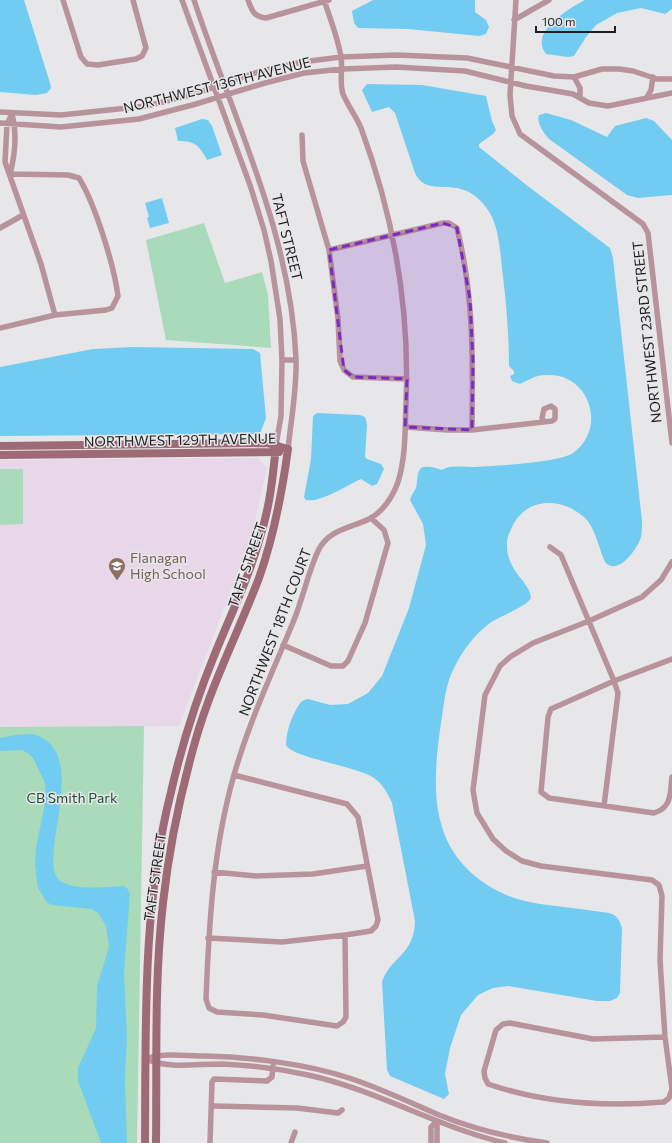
<svg xmlns="http://www.w3.org/2000/svg" width="672" height="1143" font-family="Commissioner,sans-serif">
  <style>
    .education { fill: #e8d7e9 }
    .green { fill: #a9dbba }
    .water { fill: #72ccf1 }
    .lines { fill: none; stroke-linecap: round; stroke-linejoin: round }
    .street { stroke: #b8939b; stroke-width: 5.5 }
    .secondary { stroke: #9e6a76; stroke-width: 8 }
    .marked { fill: #7b2cbf; fill-opacity: 0.2; stroke: #7b2cbf; stroke-width: 3; stroke-dasharray: 8 5; stroke-linejoin: round }
    .labels { text-anchor: middle; stroke-width: 3; stroke-linejoin: round; paint-order: stroke }
    .street-label { font-size: 14px; fill: #1e1e1f; stroke: #e7e7ea }
    .education-label { font-size: 14px; fill: #785e54; stroke: #e7e7ea; text-anchor: start }
    .park-label { font-size: 14px; fill: #185031; stroke: #e7e7ea }
  </style>
  <rect width="100%" height="100%" fill="#e7e7ea"/>
  <!-- education -->
  <path class="education" d="M258,458L267,468L251,538L179,726L0,727V460Z"/>
  <!-- green -->
  <path class="green" d="M204,223L225,283L262,272L268,295L271,348L166,340L146,240Z
    M0,469H23V524L0,525Z
    M144,726L137,1143H0V727Z"/>
  <!-- water -->
  <path class="water" d="M0,0H24L50,83L51,88L47,93L36,95L0,92Z
    M373,0H475V12L486,20L489,27L486,34L479,36L408,29L358,28L354,23L352,11Z
    M585,0H672V9L665,14L641,8L617,13L596,25L586,37L574,56L568,57L546,54C528,32 570,8 585,0Z
    M367,84L422,85L486,96L492,121L496,130L493,134L479,144V147L529,187L610,248L613,258L642,521C642,527 642,532 641,537C638,548 618,577 605,562C599,549 596,531 587,520C567,499 530,495 514,523C511,530 507,536 507,543C506,572 530,581 531,598C526,607 500,616 490,623C474,635 463,650 454,668C445,685 444,705 441,723C432,786 428,848 489,886C518,905 554,905 588,910C595,912 604,911 612,914C618,916 620,922 622,928L620,993L617,998L610,1001H597L508,986L493,988L478,995L461,1015L450,1048L445,1074L449,1094L444,1099L390,1076L387,1070L382,982C390,957 414,956 415,921L392,803C388,794 383,784 374,778C357,766 292,758 286,745C286,731 293,711 302,701L308,699L330,705L348,704L368,693L382,676L409,608L426,545L423,524L410,500C411,495 414,492 416,488C418,482 416,474 421,468C427,465 436,468 442,470C449,465 463,467 471,467C492,466 558,463 573,453C608,428 589,372 546,375C536,375 528,380 520,384L512,381L510,376L514,374V371L509,366C509,333 506,301 502,268C500,251 499,232 492,217C486,205 476,194 464,190C447,183 424,194 415,173L395,113L389,107L372,112L362,90Z
    M546,113L571,120L607,137L615,126L646,118L654,121L672,140V195L638,198L627,195L549,139C544,133 536,123 539,115Z
    M202,119L208,120L212,126L222,155L207,160C199,145 195,141 178,141L175,128Z
    M162,198L169,223L150,228L147,218L149,217L145,203Z
    M133,347L253,349L260,353L266,418L260,434L0,436V367L93,349Z
    M317,413L360,415L365,417L367,424L365,457L367,459L381,464L384,469L377,484L372,486L361,479C347,485 321,503 306,500L304,497L311,459L313,416Z
    M32,734C94,748 36,859 59,880C72,891 107,887 123,886L127,888L130,894L124,971L127,1036L125,1080L127,1143H101L78,1081V1068L96,1028L97,986L109,947L106,926L98,913L92,909L51,905L46,901L38,888L35,866L36,847L46,799L45,783L33,758L26,752L22,750L0,751V738L15,735Z"/>
  <g class="lines">
    <!-- street -->
    <path class="street" d="M63,0L81,57L87,64L98,65L136,59L142,56L146,48L133,0
      M182,0L250,185L264,230L271,261L280,319L282,360L281,416L276,445
      M194,0C233,118 291,233 296,359C297,389 291,420 288,449
      M248,0C252,11 254,17 266,18L329,0
      M324,0C330,18 338,38 341,57C343,69 339,83 343,94C348,106 356,116 361,128C394,217 410,306 406,402C405,427 406,457 398,482C393,496 383,512 369,519C351,528 330,529 319,549C309,569 303,598 294,620C273,671 249,722 234,775C213,848 209,924 206,999L209,1008L217,1012L263,1015L337,1026L343,1022L346,1017L345,935
      M516,0L510,95L512,116L520,134L643,224L648,233L672,443
      M514,20L549,0
      M574,77L580,88V98
      M647,97L651,90L653,77
      M0,112L61,115L147,106L194,94L261,71L302,62L341,57L397,55L467,58L554,76L574,77L602,69H619L633,71L657,79H672
      M12,114L7,124L5,162L41,264L55,315
      M0,123L61,127L139,119L196,104L265,83L304,73L342,69L396,67L465,71L526,86L573,94L589,103L608,106L672,93
      M302,135L303,161L329,250L338,319L340,361L344,370L353,377L407,379
      M10,174C15,155 17,133 12,114
      M0,228L23,215
      M329,250L443,223H449L457,228C474,294 473,362 472,430
      M0,328L55,315L106,310L112,308L118,296C114,265 95,204 79,178L68,175L10,174
      M282,360H296
      M405,427L447,430H472L552,421L555,419V409L551,406L544,409L542,418L544,422
      M550,547L561,555L614,681L618,693L604,806
      M283,645L331,666H343L348,661L365,623L388,543L384,530L371,518
      M672,659L614,681L551,709L548,717L541,792L549,798L654,813C672,807 670,794 672,777
      M214,872L256,876L313,874L367,866
      M208,938L282,942L345,935L371,931L376,926L378,920L358,817L347,804L234,775
      M665,1037L593,1039L510,1023L503,1024L496,1030L484,1071L485,1078L488,1084C543,1103 606,1107 664,1102L669,1098L672,1089L665,1037L660,960L662,896L659,885L652,880L541,866L522,861L506,851L493,839L477,813L473,790L485,695L500,666L510,657L533,643L589,621L642,597L661,580L672,562
      M146,1059C164,1052 186,1056 205,1056C250,1057 307,1064 349,1078C380,1088 409,1102 439,1115C474,1129 510,1138 547,1143
      M146,1059C168,1069 196,1064 221,1064C250,1065 280,1069 308,1075C377,1090 437,1127 505,1143
      M214,1106L297,1108L338,1113L342,1110
      M210,1143L212,1082L214,1079L267,1081L272,1077L273,1066
      M291,1143L295,1132
      M431,1143V1127L437,1121
      M437,1143V1121"/>
    <!-- secondary -->
    <path class="secondary" d="M0,446L267,443L288,449
      M0,455L279,452
      M145,1143C146,1026 142,906 171,792C182,744 197,697 216,651C232,612 250,575 261,534C270,505 273,476 276,445
      M156,1143C157,1063 154,982 163,903C169,848 180,795 195,742C211,685 238,633 259,578C274,536 282,493 288,449"/>
  </g>
  <!-- marked area -->
  <path class="marked" d="M443,223L457,228L470,299L473,361L472,430L405,427L407,379L353,377L344,370L329,250Z"/>
  <!-- icons -->
  <defs>
    <symbol id="school-pin" viewBox="-11 -11 22 30"><path d="M0 17L-7.5 6A9.5 9.5 0 1 1 7.5 6Z" fill="#8d6e63" stroke="#e7e7ea"/><path d="M0-5L7-2L0 1L-7-2ZM-4 1L0 2.5L4 1V4Q0 6-4 4Z" fill="#fff"/></symbol>
  </defs>
  <g fill-rule="evenodd">
    <use href="#school-pin" x="107" y="556" width="20" height="27"/>
  </g>
  <g class="labels">
    <!-- street labels -->
    <g class="street-label">
      <text transform="translate(217 85) rotate(-14)" y="5">NORTHWEST 136TH AVENUE</text>
      <text transform="translate(287 237) rotate(76)" y="5">TAFT STREET</text>
      <text transform="translate(647 332) rotate(-96)" y="5">NORTHWEST 23RD STREET</text>
      <text transform="translate(180 440) rotate(-1)" y="5">NORTHWEST 129TH AVENUE</text>
      <text transform="translate(247 565) rotate(-71)" y="5">TAFT STREET</text>
      <text transform="translate(275 632) rotate(-69)" y="5">NORTHWEST 18TH COURT</text>
      <text transform="translate(155 877) rotate(-82)" y="5">TAFT STREET</text>
    </g>
    <!-- education labels -->
    <g class="education-label">
      <text x="130" y="563">Flanagan<tspan x="130" dy="16">High School</tspan></text>
    </g>
    <!-- park labels -->
    <g class="park-label">
      <text x="72" y="803">CB Smith Park</text>
    </g>
  </g>
  <!-- scale -->
  <path d="M536 26v6h79v-6" fill="none" stroke="#1e1e1f" stroke-width="2"/>
  <text x="542" y="26" font-size="12" fill="#1e1e1f" stroke="#e7e7ea" stroke-width="3" paint-order="stroke">100 m</text>
</svg>
